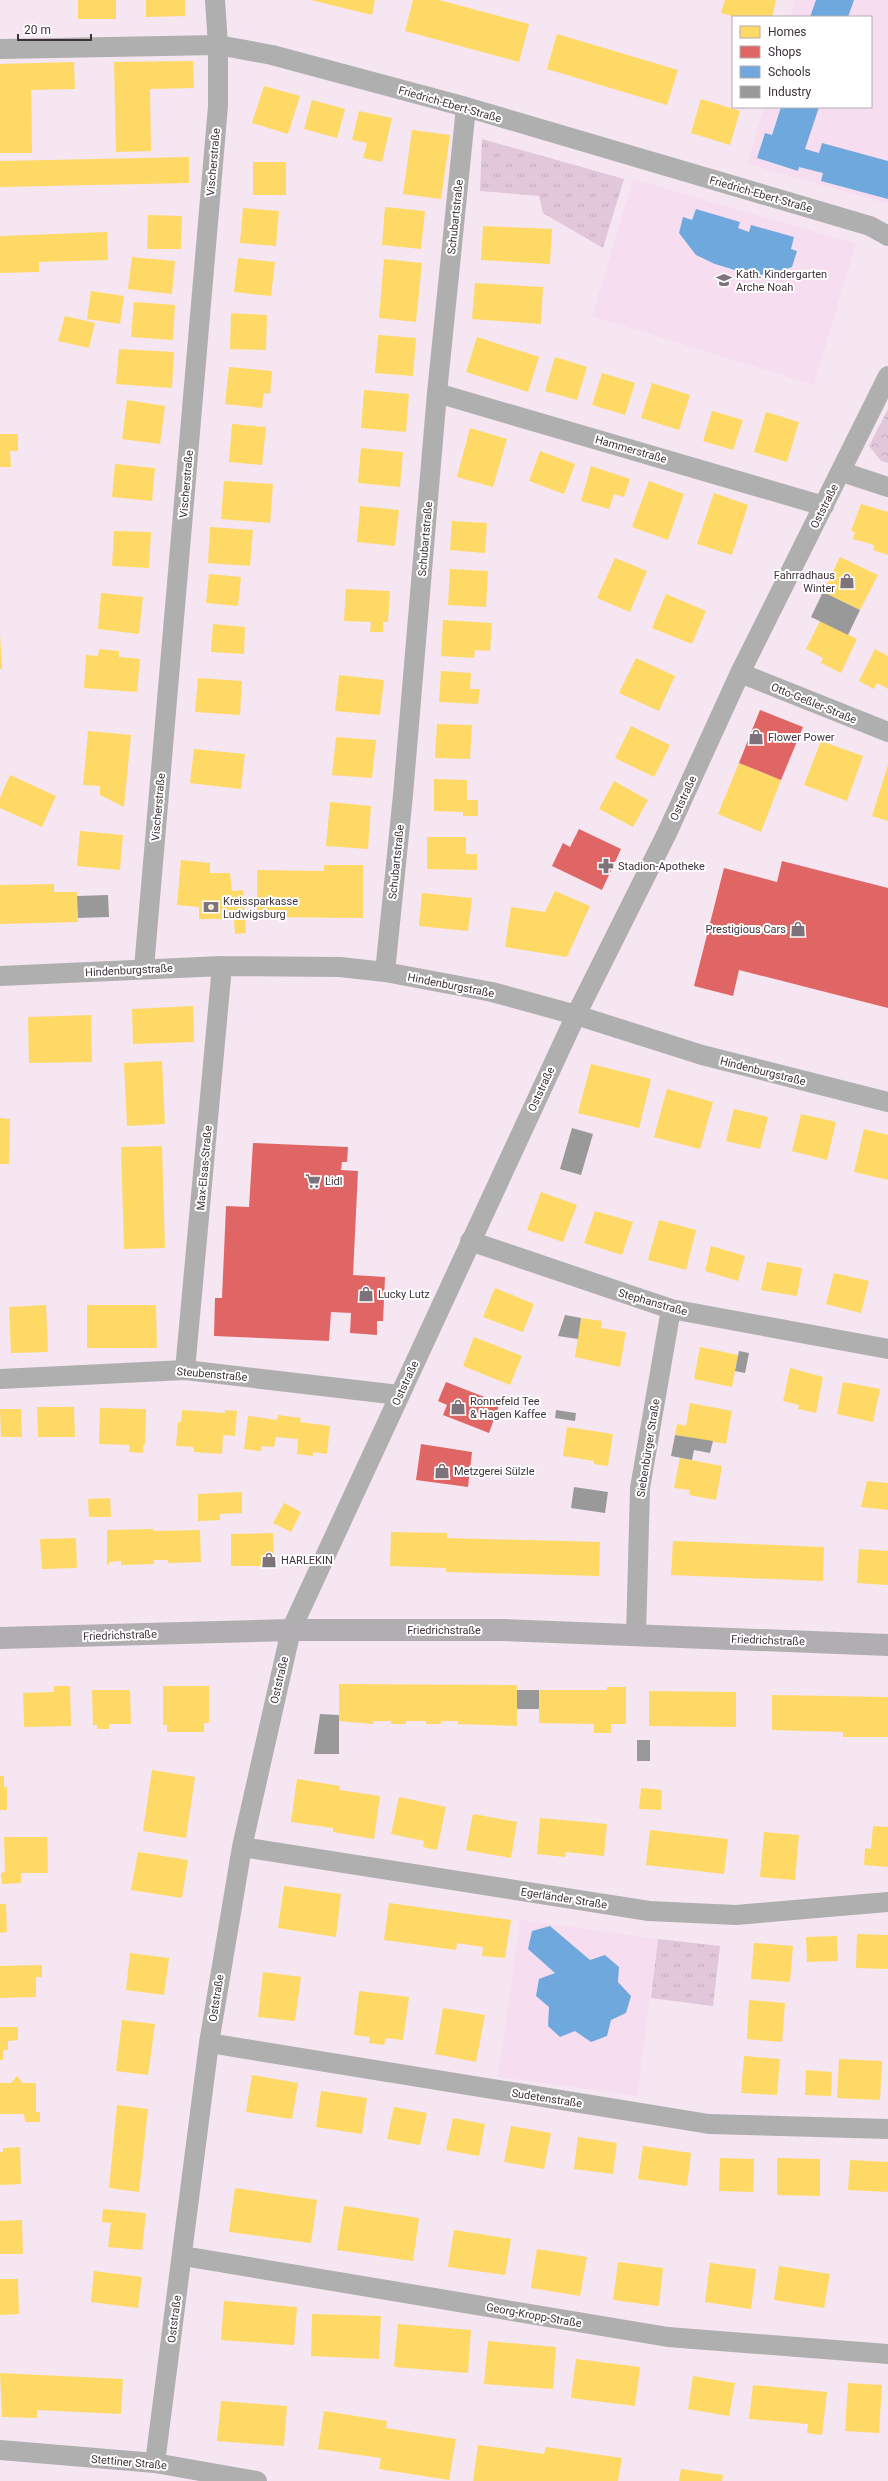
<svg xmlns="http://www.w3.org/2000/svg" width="888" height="2481" font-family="Roboto,sans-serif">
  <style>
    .built { fill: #f7ddf0 }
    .grass { fill: url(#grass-tufts) }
    .forest { fill: url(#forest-crowns) }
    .homes { fill: #ffd966 }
    .shops { fill: #e06666 }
    .schools { fill: #6fa8dc }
    .industry { fill: #999 }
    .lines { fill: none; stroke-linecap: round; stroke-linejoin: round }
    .minor { stroke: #afafb0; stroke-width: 20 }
    .secondary { stroke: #b0aeb0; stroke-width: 22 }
    .labels { text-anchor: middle; stroke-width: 4; stroke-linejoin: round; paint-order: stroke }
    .street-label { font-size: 11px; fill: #3e333b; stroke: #fff }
    .poi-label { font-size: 11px; fill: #3e333b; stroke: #fff; text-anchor: start }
  </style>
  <defs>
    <pattern id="grass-tufts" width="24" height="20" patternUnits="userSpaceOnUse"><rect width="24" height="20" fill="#e2c7db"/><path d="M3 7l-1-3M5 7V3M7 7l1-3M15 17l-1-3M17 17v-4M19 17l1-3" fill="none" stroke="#c3abbd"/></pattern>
    <pattern id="forest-crowns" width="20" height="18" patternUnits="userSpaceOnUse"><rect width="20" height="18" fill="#e2c7db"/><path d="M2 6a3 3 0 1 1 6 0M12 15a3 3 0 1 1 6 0" fill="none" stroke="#c3abbd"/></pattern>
  </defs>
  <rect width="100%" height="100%" fill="#f5e6f1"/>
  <!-- built -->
  <path class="built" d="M795,0H888V204L747,164L764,107H871V17H790Z
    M633,179L856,244L814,385L592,316Z
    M520,1920L658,1939L637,2096L498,2077Z"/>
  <!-- grass -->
  <path class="grass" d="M482,139L624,179L603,248L543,213L539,196L480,191Z
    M658,1939L720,1946L713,2006L651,1998Z"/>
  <!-- forest -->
  <path class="forest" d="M888,409V463L881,461L869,446Z"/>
  <!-- homes -->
  <path class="homes" d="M78,0H116V19H78Z
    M146,0H185V16L146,17Z
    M311,0H375L372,15Z
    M413,0H439L529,24L519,62L405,31Z
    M725,0H776L772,17H736L721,13Z
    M557,34L678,70L667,105L547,69Z
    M193,61L194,88L150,89L151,151L116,152L114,62Z
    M74,62L75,89L31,90L32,153H0V64Z
    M264,86L300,96L288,134L252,123Z
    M701,99L740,111L730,145L691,133Z
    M312,100L345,109L337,138L304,129Z
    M359,111L392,118L382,162L363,158L367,143L352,140Z
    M412,130L450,135L441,199L403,194Z
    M189,157V183L0,187V161Z
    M253,162H286V195H253Z
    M385,207L425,211L421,249L382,245Z
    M243,208L279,211L276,246L240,243Z
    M148,215L182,216L181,249H147Z
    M483,226L552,229L550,264L481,260Z
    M107,232L108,260L39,262V272L0,273V236Z
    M132,257L175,261L172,294L128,289Z
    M238,258L275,262L271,296L234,292Z
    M384,259L422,263L416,322L379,318Z
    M475,283L543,287L541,324L472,319Z
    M91,291L124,296L120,324L87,319Z
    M134,302L175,305L173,340L131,337Z
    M231,313L267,315L266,350L230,349Z
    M65,316L95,323L89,348L58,341Z
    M378,335L416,338L413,376L375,373Z
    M477,337L539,357L528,392L466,372Z
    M119,349L174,352L172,388L116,384Z
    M555,357L587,367L577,400L545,391Z
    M229,367L272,371L270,394L264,393L262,408L225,404Z
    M602,373L635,383L625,415L592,405Z
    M652,383L690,395L679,430L641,418Z
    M364,390L409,394L406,432L361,428Z
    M127,400L165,406L160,444L122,439Z
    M712,411L743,420L733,450L703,441Z
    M766,412L799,422L787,462L754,452Z
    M232,424L266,427L262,465L229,462Z
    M470,428L507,439L493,487L457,477Z
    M0,434H18V451H10L11,467H0Z
    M361,448L403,452L400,487L358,483Z
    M540,451L575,464L564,494L529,481Z
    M115,464L155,468L152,501L112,497Z
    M591,466L630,479L624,497L614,494L609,509L581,501Z
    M224,481L273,484L270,523L221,519Z
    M649,481L684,494L668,540L632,527Z
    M714,493L748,505L732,555L697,544Z
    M861,504L888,512V555L873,550L874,545L853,539L855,532L851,531Z
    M360,506L399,510L395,546L357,542Z
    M452,521L487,523L485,553L450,550Z
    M210,527L253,530L250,566L208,563Z
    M114,531L151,532L149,568L112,566Z
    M840,557L878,575L860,610L823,592Z
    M615,558L647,571L630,612L597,598Z
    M450,569L488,571L486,607L448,605Z
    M209,574L241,577L238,606L206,603Z
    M346,589L390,591L388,622H383V632H370L371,622L344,621Z
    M101,593L143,597L139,634L98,629Z
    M666,594L706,611L692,644L652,628Z
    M443,620L492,623L490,651L475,650L474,658L441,656Z
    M820,621L857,639L841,673L821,663L823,658L806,649Z
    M213,624L245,627L244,654L211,652Z
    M0,634L2,669H0Z
    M99,649L119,651V657L140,659L137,692L84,688L86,655L98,656Z
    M875,649L888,656V689L877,683L874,689L859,681Z
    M636,658L675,676L659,711L619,693Z
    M441,671L471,673L470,689H480L478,704L439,702Z
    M339,675L384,680L380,715L335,711Z
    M198,678L242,681L240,715L195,712Z
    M437,724L472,725L470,759L435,758Z
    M631,726L670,745L654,777L615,758Z
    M88,731L131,735L124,807L100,795V786L83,785Z
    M336,737L376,740L372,778L332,775Z
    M821,741L863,756L847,801L804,785Z
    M194,749L245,754L241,789L190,783Z
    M739,763L781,780L761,832L718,814Z
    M888,765V821L872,816Z
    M10,775L56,796L42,827L0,808V798Z
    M434,779L467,780V800H478V816H463V812L434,811Z
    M614,781L648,800L633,827L599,809Z
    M330,802L371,806L368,849L326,846Z
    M80,831L123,835L120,870L77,866Z
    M427,837H466V854H477V870L427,869Z
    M181,860L210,863V873H230L232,891L243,890L246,933L235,934L234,919H199V907L177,905Z
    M324,865H363V918L257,917V870L324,871Z
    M54,884V892H77L78,922L0,924V885Z
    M555,891L590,906L567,957L505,947L511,907L545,912Z
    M422,893L472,898L468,931L419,926Z
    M193,1006L194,1042L133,1044L132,1009Z
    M91,1015L92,1062L29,1063L28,1017Z
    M162,1061L165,1124L127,1126L124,1063Z
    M591,1064L651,1079L639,1128L578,1113Z
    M667,1089L713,1102L700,1149L654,1137Z
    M734,1109L768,1117L760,1149L726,1141Z
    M801,1114L836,1122L827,1160L792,1151Z
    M0,1118L10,1119L9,1164H0Z
    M864,1129L888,1135V1180L854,1172Z
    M162,1146L165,1248L124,1249L121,1147Z
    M541,1192L577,1205L563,1242L527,1230Z
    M595,1211L633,1222L622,1255L584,1243Z
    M659,1220L696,1230L686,1270L648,1260Z
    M711,1246L745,1256L738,1281L705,1271Z
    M767,1262L802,1268L797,1296L761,1290Z
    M834,1273L869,1281L861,1313L826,1304Z
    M495,1288L534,1304L523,1332L483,1317Z
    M46,1305L48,1352L11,1353L9,1307Z
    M87,1305H156L157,1348H87Z
    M581,1318L602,1321L601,1328L626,1332L620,1367L575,1357Z
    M474,1337L522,1356L510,1385L463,1366Z
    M700,1347L738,1355L732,1387L694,1379Z
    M790,1368L823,1377L816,1413L798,1409L799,1405L783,1401Z
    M843,1382L880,1389L873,1422L837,1414Z
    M690,1403L732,1411L726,1444L675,1435L677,1424L686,1426Z
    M37,1407H74L75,1437H38Z
    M100,1408L146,1409L145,1445H143V1453L129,1452L130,1445L99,1444Z
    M0,1409H21L22,1437H1Z
    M182,1410L225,1413V1410L237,1411L235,1436L223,1435L222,1454L194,1452V1447L176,1446L178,1422H181Z
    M278,1415L301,1418L300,1422L330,1426L327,1454L313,1452V1456L297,1454L298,1439L276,1437L274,1447L262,1446L261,1451L244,1449L248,1416L277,1420Z
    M567,1427L613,1434L608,1466L594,1464V1461L563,1456Z
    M680,1458L722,1466L716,1500L689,1495L690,1490L674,1488Z
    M867,1481L888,1483V1510L861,1507Z
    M242,1492V1513L220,1514V1520L198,1521V1494Z
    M110,1498L111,1517H89L88,1499Z
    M284,1503L301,1512L291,1532L273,1523Z
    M153,1529V1531L200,1530L201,1562L168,1563V1560H154V1564L121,1565V1561L109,1562V1565H107V1530Z
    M391,1532L447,1533V1538L600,1542L599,1576L446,1572V1568L390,1566Z
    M273,1533L274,1566H231V1534Z
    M76,1538L77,1568L42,1569L40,1539Z
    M673,1541L824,1547L823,1581L671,1575Z
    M859,1549L888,1551V1585L857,1583Z
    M339,1684L517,1685V1726L458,1724V1721H441V1724H426V1721H406V1724H391V1721H373V1724L339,1721Z
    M54,1686H70L71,1726L24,1727L23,1693L54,1692Z
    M163,1686H209V1723H204V1732H167V1725H163Z
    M607,1687H626V1724H611V1733H594V1724L539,1723V1690H607Z
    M92,1690H130L131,1724H109V1729H97V1725H93Z
    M649,1691L736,1692V1727L649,1726Z
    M772,1695L888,1697V1737H843V1732L772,1730Z
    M152,1770L195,1777L186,1838L143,1831Z
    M0,1776H4V1787H7V1810H0Z
    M297,1779L340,1786L339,1790L380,1796L374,1839L333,1832V1828L291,1822Z
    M641,1788L662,1790L661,1810L639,1809Z
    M399,1797L446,1807L437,1850L423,1847L424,1841L391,1834Z
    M473,1814L517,1822L511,1858L466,1850Z
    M540,1818L607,1824L604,1856L566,1852L565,1857L537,1854Z
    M873,1826L888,1827V1867L864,1865L865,1848L871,1849Z
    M650,1830L728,1839L724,1874L646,1865Z
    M764,1832L799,1835L795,1880L760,1877Z
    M4,1837H47L48,1873H21V1883L2,1884L1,1873L5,1872Z
    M138,1852L188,1860L182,1898L131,1890Z
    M284,1886L341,1894L336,1937L278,1928Z
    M389,1903L511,1920L505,1958L482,1956L483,1947L457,1943L456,1950L384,1940Z
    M0,1904H6L7,1932L0,1933Z
    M857,1934L888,1935V1969L856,1968Z
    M837,1936L838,1961L807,1962L806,1937Z
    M754,1943L793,1946L790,1982L751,1979Z
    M130,1953L169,1958L164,1995L126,1990Z
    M42,1965V1977H36V1997L0,1998V1966Z
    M263,1972L301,1977L295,2021L258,2017Z
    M359,1991L409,1997L403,2040L386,2038L384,2045L369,2043L370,2037L354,2035Z
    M749,2000L785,2003L782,2042L747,2039Z
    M443,2008L485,2015L476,2062L435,2054Z
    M122,2020L155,2024L148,2075L116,2071Z
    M0,2027H18V2040L8,2041V2050H3V2060H0Z
    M744,2056L780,2059L777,2095L741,2093Z
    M839,2059L882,2061L880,2100L837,2098Z
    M806,2070L832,2072L831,2096L805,2095Z
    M252,2075L298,2083L292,2119L246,2112Z
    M17,2076L23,2083H36V2112H40V2122H25L24,2114H0V2083H11Z
    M321,2091L367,2098L362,2134L316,2127Z
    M117,2105L148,2109L139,2192L109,2188Z
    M394,2107L427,2113L420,2145L387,2139Z
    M453,2118L485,2124L479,2156L446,2150Z
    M511,2126L551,2133L544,2169L504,2162Z
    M578,2137L617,2143L613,2174L574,2169Z
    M643,2146L691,2153L687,2186L638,2179Z
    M20,2147L21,2184L0,2185V2152H3V2148Z
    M720,2158L754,2159L753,2192L719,2191Z
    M777,2158L820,2159V2196L777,2195Z
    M850,2160L888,2162V2192L848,2190Z
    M235,2188L317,2200L311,2243L229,2232Z
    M344,2206L419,2218L413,2261L337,2250Z
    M103,2209L146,2213L142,2250L108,2247L111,2223L102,2222Z
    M22,2220L23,2254H0V2221Z
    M454,2230L511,2239L505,2275L448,2267Z
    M537,2249L587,2257L580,2296L531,2288Z
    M618,2262L663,2268L659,2306L613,2300Z
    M710,2263L756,2269L751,2309L705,2302Z
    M779,2266L830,2274L824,2308L774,2300Z
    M94,2271L142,2277L138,2308L91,2302Z
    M0,2279H18L19,2314L0,2315Z
    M224,2301L297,2307L294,2345L221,2340Z
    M312,2314L381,2316L379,2359L311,2356Z
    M398,2324L471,2330L468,2373L394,2367Z
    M488,2341L556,2347L553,2389L484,2384Z
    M576,2359L640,2367L635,2406L571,2398Z
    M0,2373L123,2379L121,2414L37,2410V2418L2,2417Z
    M693,2376L735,2383L729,2416L688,2409Z
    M848,2383L882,2385L879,2433L845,2431Z
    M753,2385L827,2392L822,2435L807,2433L808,2424L749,2419Z
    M221,2401L287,2406L284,2446L217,2441Z
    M324,2411L387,2421L386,2428L456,2439L449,2480L379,2469L381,2458L318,2449Z
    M478,2445L544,2454L546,2447L622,2458L618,2481H473Z
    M681,2469L723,2475L722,2481H679Z"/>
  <!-- shops -->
  <path class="shops" d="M760,710L803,727L781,780L739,763Z
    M579,829L621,849L602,890L552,866L563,843L570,847Z
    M782,861L888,888V1008L739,970L733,996L694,986L724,868L777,882Z
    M253,1143L348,1147L347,1162H342L341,1170L358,1171L353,1275L385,1277L383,1321H377V1335L350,1333L351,1313L331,1312L329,1341L214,1336L215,1298H222L226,1206L249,1207Z
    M446,1382L500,1403L489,1433L443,1415L447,1405L438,1401Z
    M421,1444L472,1452L468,1487L416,1480Z"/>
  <!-- schools -->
  <path class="schools" d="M816,0H854L848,17H810Z
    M781,107H819L805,149L819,153L822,143L888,161V199L821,181L823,173L799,167L798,171L757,158L765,133L772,135Z
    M696,209L740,222L738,228L749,232L751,225L794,237L791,249L797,251L792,267L768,275L748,274L715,264L696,255L679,233L683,217L692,220Z
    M550,1926L590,1960L605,1955L619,1967L618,1982L631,1996L626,2013L611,2020L607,2036L591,2042L575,2031L560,2037L548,2026L549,2007L536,1996L539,1979L555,1973L528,1949L532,1931Z"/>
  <!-- industry -->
  <path class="industry" d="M823,592L860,610L848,635L811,617Z
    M108,895L109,917L78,918L77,896Z
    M572,1128L593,1134L581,1175L560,1169Z
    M565,1315L581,1318L578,1339L558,1336Z
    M739,1351L749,1353L745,1373L735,1371Z
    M556,1410L576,1413L575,1421L555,1418Z
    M675,1435L713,1441L710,1453L694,1450L692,1460L671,1456Z
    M574,1487L608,1492L605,1513L571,1508Z
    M517,1690H539V1709H517Z
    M320,1714L339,1715V1754H314Z
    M637,1740H650V1761H637Z"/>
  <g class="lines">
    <!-- minor -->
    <path class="minor" d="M0,49L218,45L272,55L466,107L870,226L888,236
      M437,393L824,506
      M842,472L888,487
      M740,673L888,732
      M144,968L218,106V45L215,0
      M385,972L403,795L437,393L466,107
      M0,976L222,966L340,967L385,972L492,992L576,1015L702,1055L888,1102
      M470,1241L671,1309L888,1349
      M185,1370L222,966
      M0,1379L185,1370L399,1395
      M636,1636L640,1488L671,1309
      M242,1847L649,1911L736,1915L888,1902
      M209,2043L709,2124L888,2129
      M183,2256L668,2337L888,2354
      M0,2450L155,2463L257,2481
      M155,2463L209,2043L242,1847L291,1630L576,1015L667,833L740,673L888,376"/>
    <!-- secondary -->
    <path class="secondary" d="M0,1638L291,1630H504L888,1645"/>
  </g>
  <!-- icons -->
  <defs>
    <symbol id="school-bare" viewBox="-9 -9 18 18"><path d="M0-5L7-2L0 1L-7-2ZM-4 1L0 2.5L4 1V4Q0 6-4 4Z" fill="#7e727b" stroke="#fff" stroke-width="2.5" paint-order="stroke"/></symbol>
    <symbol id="shop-bare" viewBox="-9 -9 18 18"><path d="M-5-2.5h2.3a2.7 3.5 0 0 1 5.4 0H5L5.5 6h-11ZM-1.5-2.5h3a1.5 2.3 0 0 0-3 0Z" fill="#7e727b" stroke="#fff" stroke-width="2.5" paint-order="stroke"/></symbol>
    <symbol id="pharmacy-bare" viewBox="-9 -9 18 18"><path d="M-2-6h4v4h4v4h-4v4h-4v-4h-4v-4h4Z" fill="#7e727b" stroke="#fff" stroke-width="2.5" paint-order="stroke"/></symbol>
    <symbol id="bank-bare" viewBox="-9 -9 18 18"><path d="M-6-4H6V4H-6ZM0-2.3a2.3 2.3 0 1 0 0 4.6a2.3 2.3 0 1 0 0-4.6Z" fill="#7e727b" stroke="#fff" stroke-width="2.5" paint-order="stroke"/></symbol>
    <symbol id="supermarket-bare" viewBox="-9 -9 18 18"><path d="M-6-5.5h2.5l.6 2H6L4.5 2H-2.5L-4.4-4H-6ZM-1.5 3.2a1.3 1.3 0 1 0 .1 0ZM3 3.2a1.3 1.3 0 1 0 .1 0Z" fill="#7e727b" stroke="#fff" stroke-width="2.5" paint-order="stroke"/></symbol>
  </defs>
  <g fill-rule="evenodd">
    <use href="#school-bare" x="713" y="269" width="22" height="22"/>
    <use href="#shop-bare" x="836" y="570" width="22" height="22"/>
    <use href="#shop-bare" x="745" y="726" width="22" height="22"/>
    <use href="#pharmacy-bare" x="595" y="855" width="22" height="22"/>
    <use href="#bank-bare" x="200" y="896" width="22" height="22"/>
    <use href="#shop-bare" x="787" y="918" width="22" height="22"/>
    <use href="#supermarket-bare" x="302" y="1170" width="22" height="22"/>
    <use href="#shop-bare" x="355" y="1283" width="22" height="22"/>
    <use href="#shop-bare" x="447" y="1396" width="22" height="22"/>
    <use href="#shop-bare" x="431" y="1460" width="22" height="22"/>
    <use href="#shop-bare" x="258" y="1549" width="22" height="22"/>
  </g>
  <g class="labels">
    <!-- street labels -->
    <g class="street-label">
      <text transform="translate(450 104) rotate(16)" y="4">Friedrich-Ebert-Straße</text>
      <text transform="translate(213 162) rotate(-85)" y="4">Vischerstraße</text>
      <text transform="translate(761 194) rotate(16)" y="4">Friedrich-Ebert-Straße</text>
      <text transform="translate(455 217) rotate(-84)" y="4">Schubartstraße</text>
      <text transform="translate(631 449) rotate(16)" y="4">Hammerstraße</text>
      <text transform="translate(186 484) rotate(-85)" y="4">Vischerstraße</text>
      <text transform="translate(824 506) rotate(-63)" y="4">Oststraße</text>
      <text transform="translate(425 539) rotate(-85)" y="4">Schubartstraße</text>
      <text transform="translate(814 703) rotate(22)" y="4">Otto-Geßler-Straße</text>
      <text transform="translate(683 798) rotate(-65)" y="4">Oststraße</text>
      <text transform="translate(158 807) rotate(-85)" y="4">Vischerstraße</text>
      <text transform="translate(396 862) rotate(-84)" y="4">Schubartstraße</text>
      <text transform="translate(129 970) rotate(-3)" y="4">Hindenburgstraße</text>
      <text transform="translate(451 985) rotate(11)" y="4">Hindenburgstraße</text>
      <text transform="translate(763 1071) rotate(14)" y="4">Hindenburgstraße</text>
      <text transform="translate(541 1089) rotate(-65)" y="4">Oststraße</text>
      <text transform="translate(204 1168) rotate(-85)" y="4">Max-Elsas-Straße</text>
      <text transform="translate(653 1302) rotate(16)" y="4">Stephanstraße</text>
      <text transform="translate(212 1374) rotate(5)" y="4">Steubenstraße</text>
      <text transform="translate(405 1383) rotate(-65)" y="4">Oststraße</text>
      <text transform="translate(648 1448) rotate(-81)" y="4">Siebenbürger Straße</text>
      <text x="444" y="1634">Friedrichstraße</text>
      <text transform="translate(120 1635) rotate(-2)" y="4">Friedrichstraße</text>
      <text transform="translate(768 1640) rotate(2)" y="4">Friedrichstraße</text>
      <text transform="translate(279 1680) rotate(-77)" y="4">Oststraße</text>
      <text transform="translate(564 1898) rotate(9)" y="4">Egerländer Straße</text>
      <text transform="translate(216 1998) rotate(-81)" y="4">Oststraße</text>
      <text transform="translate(547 2098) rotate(9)" y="4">Sudetenstraße</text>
      <text transform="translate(534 2315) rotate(10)" y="4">Georg-Kropp-Straße</text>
      <text transform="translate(174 2319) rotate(-83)" y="4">Oststraße</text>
      <text transform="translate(129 2462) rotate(5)" y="4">Stettiner Straße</text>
    </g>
    <!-- poi labels -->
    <g class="poi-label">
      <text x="736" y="278">Kath. Kindergarten<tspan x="736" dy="13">Arche Noah</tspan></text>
      <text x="835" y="579" text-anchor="end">Fahrradhaus<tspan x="835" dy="13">Winter</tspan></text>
      <text x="768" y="741">Flower Power</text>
      <text x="618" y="870">Stadion-Apotheke</text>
      <text x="223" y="905">Kreissparkasse<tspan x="223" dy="13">Ludwigsburg</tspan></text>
      <text x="786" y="933" text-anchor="end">Prestigious Cars</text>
      <text x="325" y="1185">Lidl</text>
      <text x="378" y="1298">Lucky Lutz</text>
      <text x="470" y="1405">Ronnefeld Tee<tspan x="470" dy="13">&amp; Hagen Kaffee</tspan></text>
      <text x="454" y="1475">Metzgerei Sülzle</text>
      <text x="281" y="1564">HARLEKIN</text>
    </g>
  </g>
  <!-- legend -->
  <rect x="732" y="16" width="140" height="92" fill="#ffffff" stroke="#b2adb1"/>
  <rect x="740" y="26" width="20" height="12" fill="#ffd966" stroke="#b2adb1"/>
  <text x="768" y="36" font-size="12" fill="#3e333b">Homes</text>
  <rect x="740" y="46" width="20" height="12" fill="#e06666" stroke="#b2adb1"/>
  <text x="768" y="56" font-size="12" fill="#3e333b">Shops</text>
  <rect x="740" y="66" width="20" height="12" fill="#6fa8dc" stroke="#b2adb1"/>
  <text x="768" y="76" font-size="12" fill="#3e333b">Schools</text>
  <rect x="740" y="86" width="20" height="12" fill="#999999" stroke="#b2adb1"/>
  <text x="768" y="96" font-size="12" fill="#3e333b">Industry</text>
  <!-- scale -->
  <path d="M18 34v6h73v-6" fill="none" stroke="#3e333b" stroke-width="2"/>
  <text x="24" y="34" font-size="12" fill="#3e333b" stroke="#ffffff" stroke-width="3" paint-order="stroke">20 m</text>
</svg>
